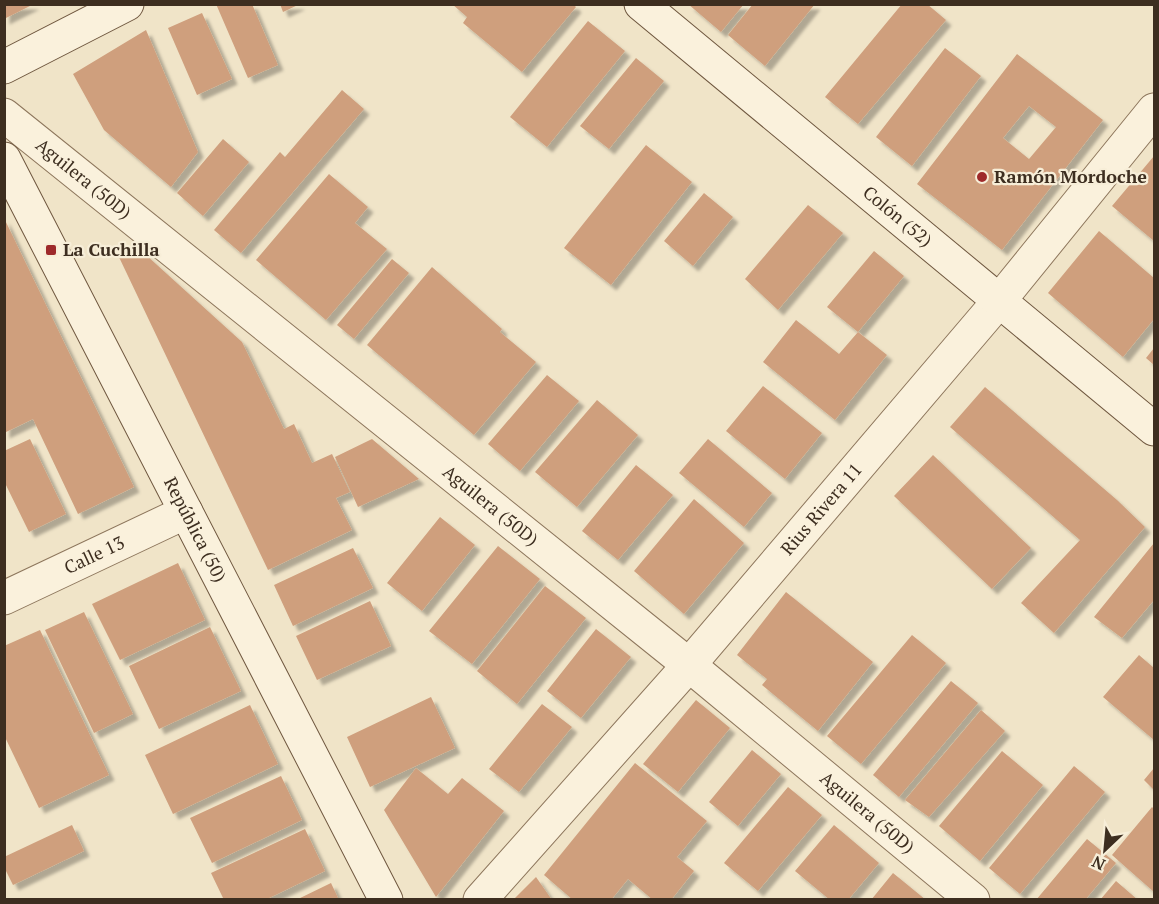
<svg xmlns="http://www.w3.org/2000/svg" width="1159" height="904" font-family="'PT Serif',serif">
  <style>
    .building { fill: #cf9f7d; fill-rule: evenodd; filter: url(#shadow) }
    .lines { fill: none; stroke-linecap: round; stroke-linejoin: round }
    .street-casing { stroke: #8d765c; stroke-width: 35 }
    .secondary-casing { stroke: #6f573f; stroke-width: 35 }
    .street { stroke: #faf1dc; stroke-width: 33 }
    .secondary { stroke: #faf1dc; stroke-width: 33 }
    .poi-dot { fill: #9e2a2b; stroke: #f7eed8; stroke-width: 2 }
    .labels { text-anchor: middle; stroke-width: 4.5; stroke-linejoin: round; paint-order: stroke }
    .poi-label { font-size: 18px; font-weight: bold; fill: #3d2e20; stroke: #f7eed8; text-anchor: start }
    .street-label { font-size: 18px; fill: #3d2e20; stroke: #f7eed8 }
  </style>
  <defs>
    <filter id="shadow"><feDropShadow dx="5.5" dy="5.5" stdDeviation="1.5" flood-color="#0004"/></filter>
  </defs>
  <rect width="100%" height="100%" fill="#f0e4c8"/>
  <!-- building -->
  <path class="building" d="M4,4H34L4,19Z
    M216,4H252L278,65L248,78Z
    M280,4H300L283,12Z
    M452,4H573L576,7L522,72L463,23L467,17Z
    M688,4H744L721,32Z
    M753,4H815L765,66L728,35Z
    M902,4H927L946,20L858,124L825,97Z
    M202,13L232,79L197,95L168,28Z
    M588,21L625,51L547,147L510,117Z
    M146,30L198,152L171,187L104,130L73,74Z
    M945,48L981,76L912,166L876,137Z
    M1017,54L1103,120L1002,250L917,184ZM1029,106L1056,127L1029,159L1003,138Z
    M636,58L664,81L609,149L580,126Z
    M342,90L364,109L241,253L214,230L280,152L285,157Z
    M223,139L249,162L203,216L177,193Z
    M646,145L692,182L611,285L564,248Z
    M1154,156V241L1112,206Z
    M329,174L368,207L355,223L387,249L326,320L256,260Z
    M704,193L733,217L693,266L664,241Z
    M808,205L843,233L778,310L745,279Z
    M4,218L134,487L78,514L33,419L4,433Z
    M1099,231L1154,278V319L1123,357L1048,293Z
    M135,245L242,342L284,429L294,424L312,463L332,454L350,492L336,498L352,530L268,570L118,255Z
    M874,251L904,276L858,332L827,307Z
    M392,259L409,273L354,339L337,325Z
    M432,267L502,329L500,332L536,362L474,435L367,345Z
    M796,320L839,354L858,332L887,355L835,420L763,362Z
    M1154,348V365L1146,358Z
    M547,375L579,401L520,471L488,444Z
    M763,386L822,433L785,479L726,431Z
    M985,387L1117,500L1145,527L1054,633L1021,603L1080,540L950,427Z
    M597,400L638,435L577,507L535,472Z
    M30,439L66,514L29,532L4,481V451Z
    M372,439L419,479L358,507L335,457Z
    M708,439L772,493L744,527L679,473Z
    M933,455L1031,548L992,589L894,496Z
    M636,465L673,495L618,560L582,531Z
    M694,499L744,543L684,614L634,571Z
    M440,517L475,545L422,611L387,583Z
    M1154,543V600L1122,638L1094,617Z
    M498,546L540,579L472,664L429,631Z
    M353,548L373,588L293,626L274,585Z
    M178,563L205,620L120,660L92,604Z
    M545,586L586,618L517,704L477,671Z
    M786,592L873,662L818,731L762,685L767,679L737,655Z
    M370,601L391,646L317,680L296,636Z
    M84,612L133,714L94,733L45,630Z
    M210,627L241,691L159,729L129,666Z
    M596,629L631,657L581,718L547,691Z
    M40,630L109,775L39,808L4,735V646Z
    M912,635L946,663L861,764L827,736Z
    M1139,655L1154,668V740L1103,697Z
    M951,681L978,703L899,797L873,775Z
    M431,697L455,748L370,787L347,737Z
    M696,700L730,728L678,792L643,764Z
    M542,704L572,727L519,792L489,769Z
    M250,705L278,764L173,814L145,755Z
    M981,710L1005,731L929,817L905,800Z
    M752,750L781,774L738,826L709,802Z
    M1002,751L1043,785L980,861L939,826Z
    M635,763L707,821L677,857L694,871L671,900H653L628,879L611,900H573L544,875Z
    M1074,766L1105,792L1020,894L989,868Z
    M416,768L448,794L462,778L504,811L436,897L384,810Z
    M1154,768V790L1144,780Z
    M281,776L302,820L212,863L190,818Z
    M788,787L822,815L758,891L724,863Z
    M1152,807L1154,809V892L1112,855Z
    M72,825L84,851L13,885L4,867V857Z
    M834,825L879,863L848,900H830L795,871Z
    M305,829L325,871L265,900H224L211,873Z
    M1087,839L1116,863L1085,900H1036Z
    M893,873L926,900H871Z
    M536,877L552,900H513Z
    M1116,881L1138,900H1100Z
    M331,883L339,900H296Z"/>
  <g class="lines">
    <defs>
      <g id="street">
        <path id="s1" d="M4,115L689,665L973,900"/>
        <path id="s2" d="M4,598L186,512"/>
        <path id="s3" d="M480,900L689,665L999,301L1154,110"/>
      </g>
      <g id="secondary">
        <path id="s4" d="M641,4L1154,429"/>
        <path d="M4,67L127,4"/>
        <path id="s5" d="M4,159L386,900"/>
      </g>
    </defs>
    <!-- street casing -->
    <use href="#street" class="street-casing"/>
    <!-- secondary casing -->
    <use href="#secondary" class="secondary-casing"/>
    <!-- street -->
    <use href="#street" class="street"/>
    <!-- secondary -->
    <use href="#secondary" class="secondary"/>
  </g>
  <!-- markers -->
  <g class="poi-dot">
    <circle cx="982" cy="177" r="6"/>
    <rect x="45" y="244" width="12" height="12" rx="3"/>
  </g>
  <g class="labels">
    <!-- poi labels -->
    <g class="poi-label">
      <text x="994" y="183">Ramón Mordoche</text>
      <text x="63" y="256">La Cuchilla</text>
    </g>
    <!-- street labels -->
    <g class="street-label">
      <text dy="6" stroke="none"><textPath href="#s1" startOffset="102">Aguilera (50D)</textPath></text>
      <text dy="6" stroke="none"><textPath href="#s4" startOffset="333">Colón (52)</textPath></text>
      <text dy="6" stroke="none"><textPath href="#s1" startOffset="624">Aguilera (50D)</textPath></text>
      <text dy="6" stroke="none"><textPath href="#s3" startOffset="519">Rius Rivera 11</textPath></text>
      <text dy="6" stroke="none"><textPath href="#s5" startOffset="417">República (50)</textPath></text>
      <text dy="6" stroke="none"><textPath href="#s2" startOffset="100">Calle 13</textPath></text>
      <text dy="6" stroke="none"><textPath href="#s1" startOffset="1110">Aguilera (50D)</textPath></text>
    </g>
  </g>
  <!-- border -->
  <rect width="1159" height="904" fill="none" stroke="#3d2e20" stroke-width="12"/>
  <!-- north arrow -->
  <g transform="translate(1105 850) rotate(206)" stroke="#f7eed8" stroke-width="4.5" paint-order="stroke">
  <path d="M0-4.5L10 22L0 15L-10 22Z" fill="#3d2e20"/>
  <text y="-9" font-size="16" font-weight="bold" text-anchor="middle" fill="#3d2e20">N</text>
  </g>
</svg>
